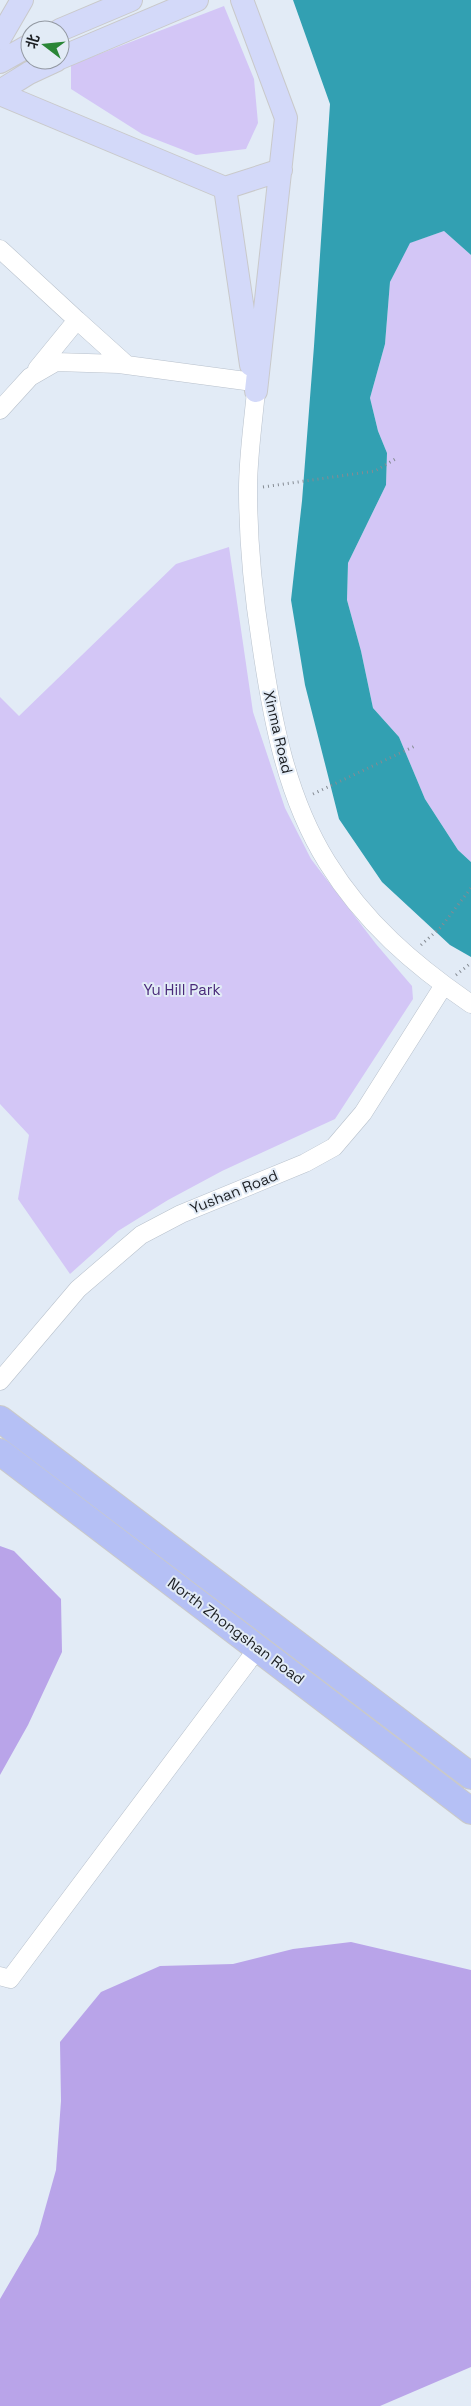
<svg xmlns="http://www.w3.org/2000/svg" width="471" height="2406" font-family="'Space Grotesk','Noto Sans SC',sans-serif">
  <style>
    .green { fill: #d3c6f6 }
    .forest { fill: #b9a4e9 }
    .water { fill: #32a0b2 }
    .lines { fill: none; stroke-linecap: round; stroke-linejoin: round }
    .minor-casing { stroke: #b8c1cc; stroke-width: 19 }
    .major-casing { stroke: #c9c9ca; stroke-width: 24 }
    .highway-casing { stroke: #c9c9ca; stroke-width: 28 }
    .path { stroke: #858b93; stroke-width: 3; stroke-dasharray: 1 4; stroke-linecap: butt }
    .minor { stroke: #fff; stroke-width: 18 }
    .major { stroke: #d3d9f9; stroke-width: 22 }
    .highway { stroke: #b5c0f5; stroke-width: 26 }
    .labels { text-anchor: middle; stroke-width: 4; stroke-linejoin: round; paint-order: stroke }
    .street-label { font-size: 15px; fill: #1c1f23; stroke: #e2ebf6 }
    .park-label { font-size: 15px; fill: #492a79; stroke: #e2ebf6 }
  </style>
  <rect width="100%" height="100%" fill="#e2ebf6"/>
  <!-- green -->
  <path class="green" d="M224,6L254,79L258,123L246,149L196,155L142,134L71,89V65Z
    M444,231L471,255V862L458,850L425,799L399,737L373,708L361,651L347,600L348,563L386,485L387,453L378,431L370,398L385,344L390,282L409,243Z
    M229,547L253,712L285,808L311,859L376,944L412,986L413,999L335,1119L222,1171L168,1200L118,1231L70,1274L18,1199L29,1135L0,1104V697L19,716L176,564Z"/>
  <!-- forest -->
  <path class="forest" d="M0,1546L14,1551L61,1599L62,1652L28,1725L0,1775Z
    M351,1942L471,1970V2367L380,2406H0V2299L38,2234L56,2170L61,2101L60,2042L101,1992L160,1966L233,1964L293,1949Z"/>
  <!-- water -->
  <path class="water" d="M293,0H471V255L444,231L410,243L390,282L385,344L370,398L378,431L387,453L386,485L348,563L347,600L361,651L373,708L399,737L425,799L458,850L471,862V957L450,945L382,882L339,819L305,685L291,600L302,501L314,346L330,104Z"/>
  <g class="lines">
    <defs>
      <path id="minor" d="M0,249L77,320
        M37,369L77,320L127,365
        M256,391C253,424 248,457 248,489C248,541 253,592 261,643C272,719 286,796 327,862C364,922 414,965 471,1004
        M0,410L30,377L56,362L119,364L253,382
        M0,1381L78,1289L141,1235L181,1214L305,1163L334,1147L363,1113L444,985
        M0,1976L10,1979L258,1648"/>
      <path id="major" d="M242,0L286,118L256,391
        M60,30L131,0
        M0,38L22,0
        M60,58L197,0
        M0,62L30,45
        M0,91L29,73L57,60
        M0,94L225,188L281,170
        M225,188L251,365"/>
      <path id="highway" d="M0,1419L471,1776
        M0,1452L471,1811"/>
    </defs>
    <!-- minor casing -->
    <use href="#minor" class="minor-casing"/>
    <!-- major casing -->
    <use href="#major" class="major-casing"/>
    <!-- highway casing -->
    <use href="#highway" class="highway-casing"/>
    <!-- path -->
    <path class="path" d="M263,487L375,471L397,458
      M313,794L415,746
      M421,945L441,927L471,888
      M456,975L471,963"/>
    <!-- minor -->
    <use href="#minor" class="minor"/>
    <!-- major -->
    <use href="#major" class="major"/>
    <!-- highway -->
    <use href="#highway" class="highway"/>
  </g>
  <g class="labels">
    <!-- street labels -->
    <g class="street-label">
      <text transform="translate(278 732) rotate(77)" y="5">Xinma Road</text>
      <text transform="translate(234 1192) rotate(-22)" y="5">Yushan Road</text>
      <text transform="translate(236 1631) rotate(37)" y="5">North Zhongshan Road</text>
    </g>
    <!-- park labels -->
    <g class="park-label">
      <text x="182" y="995">Yu Hill Park</text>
    </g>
  </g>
  <!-- north arrow -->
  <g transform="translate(45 45) rotate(286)"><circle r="24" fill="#e2ebf6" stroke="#9399a2"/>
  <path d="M0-4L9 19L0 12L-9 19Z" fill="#2a8637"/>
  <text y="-8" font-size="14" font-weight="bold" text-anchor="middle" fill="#1c1f23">北</text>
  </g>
</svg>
